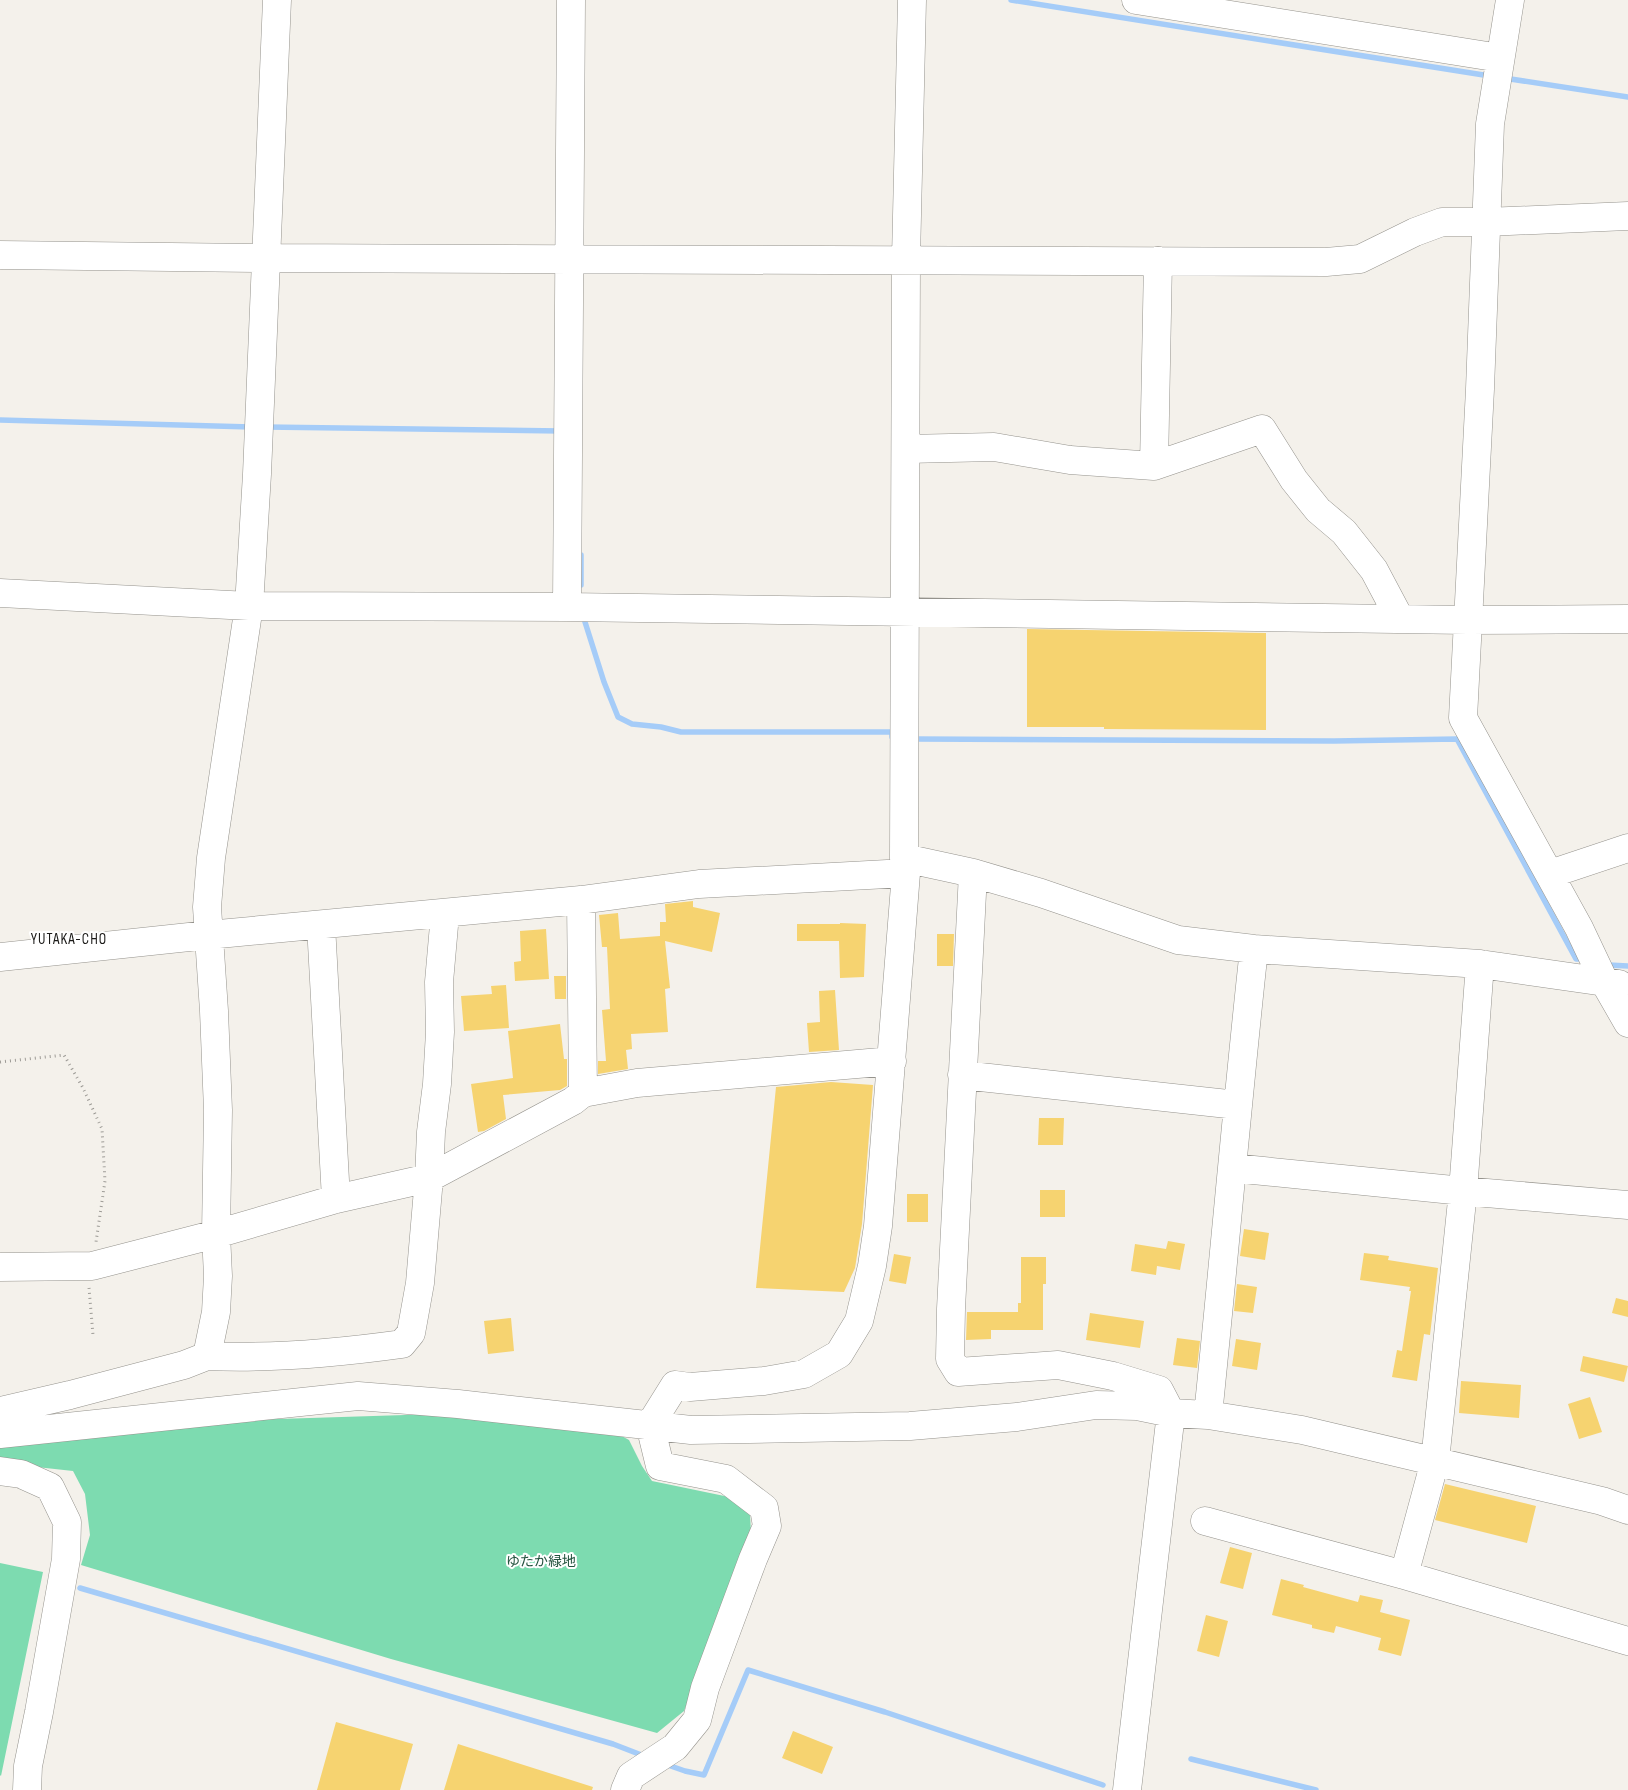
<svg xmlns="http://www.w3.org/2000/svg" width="1628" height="1790" font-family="'Sofia Sans Condensed','Noto Sans JP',sans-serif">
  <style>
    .green { fill: #7ddbb0 }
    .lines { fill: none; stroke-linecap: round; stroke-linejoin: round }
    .stream { stroke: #a5ccf8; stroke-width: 5.5 }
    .building { fill: #f6d370 }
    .minor-casing { stroke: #95938d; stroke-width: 29 }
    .path { stroke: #9d9b96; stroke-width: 3; stroke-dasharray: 1 4; stroke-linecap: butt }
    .minor { stroke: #fff; stroke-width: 28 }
    .labels { text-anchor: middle; stroke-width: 4; stroke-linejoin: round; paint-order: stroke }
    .park-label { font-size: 14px; fill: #22513d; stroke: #fff }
    .neighbourhood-label { font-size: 15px; letter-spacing: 1px; fill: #1b1a18; stroke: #fff }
  </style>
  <rect width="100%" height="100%" fill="#f4f1eb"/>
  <!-- green -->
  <path class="green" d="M437,1414L618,1434L629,1440L642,1466L652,1481L734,1498L750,1515L751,1532L684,1711L657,1733L391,1659L81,1565L90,1535L85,1494L73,1471L0,1463V1444L242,1420Z
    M0,1563L43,1572L1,1776L0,1775Z"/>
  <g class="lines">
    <!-- stream -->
    <path class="stream" d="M1011,0L1490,76
      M1504,78L1628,97
      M0,420L251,427
      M265,427L561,431
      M581,555V585
      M585,622L604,682L618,717L632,724L661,727L681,732H892V737
      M915,739L1334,741L1457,739L1576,959H1582
      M1608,965L1628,966
      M80,1588L613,1744L644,1756
      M1191,1759L1316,1790
      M665,1764L685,1771L704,1775L748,1670L885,1712L1103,1785"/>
  </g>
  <!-- building -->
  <path class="building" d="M1027,629L1266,633V730L1104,729V727H1027Z
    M693,901V907L720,913L712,952L665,941L670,988L665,989L668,1032L631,1034L632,1049L626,1050L628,1069L598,1074V1061H606L602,1010L610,1009L607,947H602L599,915L618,913L620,939L660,936V922H666L665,904Z
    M840,923L866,924L864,977L840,978L839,941H797V924H840Z
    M546,929L549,979L515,981L514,962L521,961L520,931Z
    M937,934H954L953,966H937Z
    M554,976H566V999H555Z
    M506,985L509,1028L464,1031L461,996L492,994L491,986Z
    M835,990L839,1050L809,1052L807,1023L820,1022L819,991Z
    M560,1024L564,1059H567V1086L560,1090L503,1095L506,1119L484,1131L478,1132L471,1084L513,1078L508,1031Z
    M831,1082L873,1085L862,1224L855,1268L844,1292L756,1288L776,1087Z
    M1039,1118H1064L1063,1145H1038Z
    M1040,1190H1065V1217H1040Z
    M907,1194H928V1222H907Z
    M1244,1229L1269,1233L1265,1260L1240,1256Z
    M1168,1241L1185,1244L1180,1270L1157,1266L1156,1275L1131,1271L1135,1244L1166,1249Z
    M1364,1253L1389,1256L1388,1260L1438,1268L1430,1335L1424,1334L1417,1381L1392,1377L1397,1350L1402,1351L1411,1291H1409L1410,1287L1360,1280Z
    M894,1254L911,1257L906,1284L889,1281Z
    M1021,1257H1046V1284H1043V1330H991V1339L966,1340L967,1312H1018V1303H1021Z
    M1237,1284L1257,1287L1253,1313L1234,1311Z
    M1616,1298L1628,1301V1317L1612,1313Z
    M1090,1313L1144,1321L1140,1348L1086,1340Z
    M511,1318L514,1351L488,1354L484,1321Z
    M1177,1338L1200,1341L1197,1368L1173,1365Z
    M1236,1339L1261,1343L1257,1370L1232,1366Z
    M1583,1356L1628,1366L1624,1382L1580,1371Z
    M1461,1381L1521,1385L1519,1418L1459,1413Z
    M1590,1397L1602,1432L1579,1439L1568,1404Z
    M1445,1484L1536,1506L1527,1543L1435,1520Z
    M1230,1547L1252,1553L1243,1589L1220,1583Z
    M1281,1579L1304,1585L1303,1587L1358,1602L1360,1595L1383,1600L1380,1612L1410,1620L1401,1656L1378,1650L1381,1638L1336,1626L1334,1633L1312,1628V1625L1272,1615Z
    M1206,1615L1228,1621L1219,1657L1197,1651Z
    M336,1722L413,1744L400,1790H317Z
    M793,1731L833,1747L822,1774L782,1758Z
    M458,1744L593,1787L592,1790H444Z"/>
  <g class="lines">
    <defs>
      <path id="minor" d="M1136,0L1500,58
        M1510,0L1490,124L1480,389L1463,718L1579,928L1605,983L1628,1023
        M0,255L265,258L1326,262L1360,259L1415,232L1442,222H1486L1628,216
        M906,449L994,447L1070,460L1154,466L1262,429L1294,480L1318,510L1344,532L1374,570L1400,619
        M1154,466L1158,261
        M0,593L249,606L567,607L1468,620L1628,619
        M567,607L571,0
        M904,858L973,873L1041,893L1178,940L1254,949L1480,964L1619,984
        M973,873L951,1309L950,1359L958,1372L1058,1365L1113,1376L1159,1390L1171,1413L1127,1790
        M1550,874L1628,848
        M581,900L583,1093
        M321,925L336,1199
        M0,957L208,935L581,900L699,884L906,873
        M962,1075L1237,1105
        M1233,1168L1463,1191L1628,1205
        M0,1267L92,1266L216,1234L336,1199L429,1178L573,1101L583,1093L637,1083L892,1061
        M207,1356C272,1359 337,1353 402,1344L411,1333L420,1283L429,1178L431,1132L437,1084L440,1032L439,982L445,914
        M0,1411L70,1395L184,1365L207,1356L216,1312L218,1276L216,1234L218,1110L214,1011L207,907L211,858L249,606L257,474L277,0
        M1208,1415C1224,1260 1237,1104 1254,949
        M0,1434L358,1396L458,1404L691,1430L910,1426L1017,1417L1096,1405L1137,1406L1171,1413L1208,1415L1302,1430L1602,1501L1628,1510
        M0,1471L21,1474L50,1487L67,1522L66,1559L39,1712L28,1766L27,1790
        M1205,1521L1404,1575L1628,1641
        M1404,1575L1435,1461L1463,1191L1480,964
        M625,1790L631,1776L675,1747L697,1720L705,1688L753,1559L767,1526L764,1508L726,1479L660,1466L650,1425L675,1385L690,1387L764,1381L804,1374L839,1354L859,1321L872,1266L878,1226L906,873L904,858L906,259L912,0"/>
    </defs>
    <!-- minor casing -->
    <use href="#minor" class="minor-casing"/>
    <!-- path -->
    <path class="path" d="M0,1062L64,1055L83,1088L102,1129L105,1181L96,1242
      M89,1288L93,1335"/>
    <!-- minor -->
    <use href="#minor" class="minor"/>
  </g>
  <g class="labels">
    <!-- park labels -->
    <g class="park-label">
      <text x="541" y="1566">ゆたか緑地</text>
    </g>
    <!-- neighbourhood labels -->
    <g class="neighbourhood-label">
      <text x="69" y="944">YUTAKA-CHO</text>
    </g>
  </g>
</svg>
